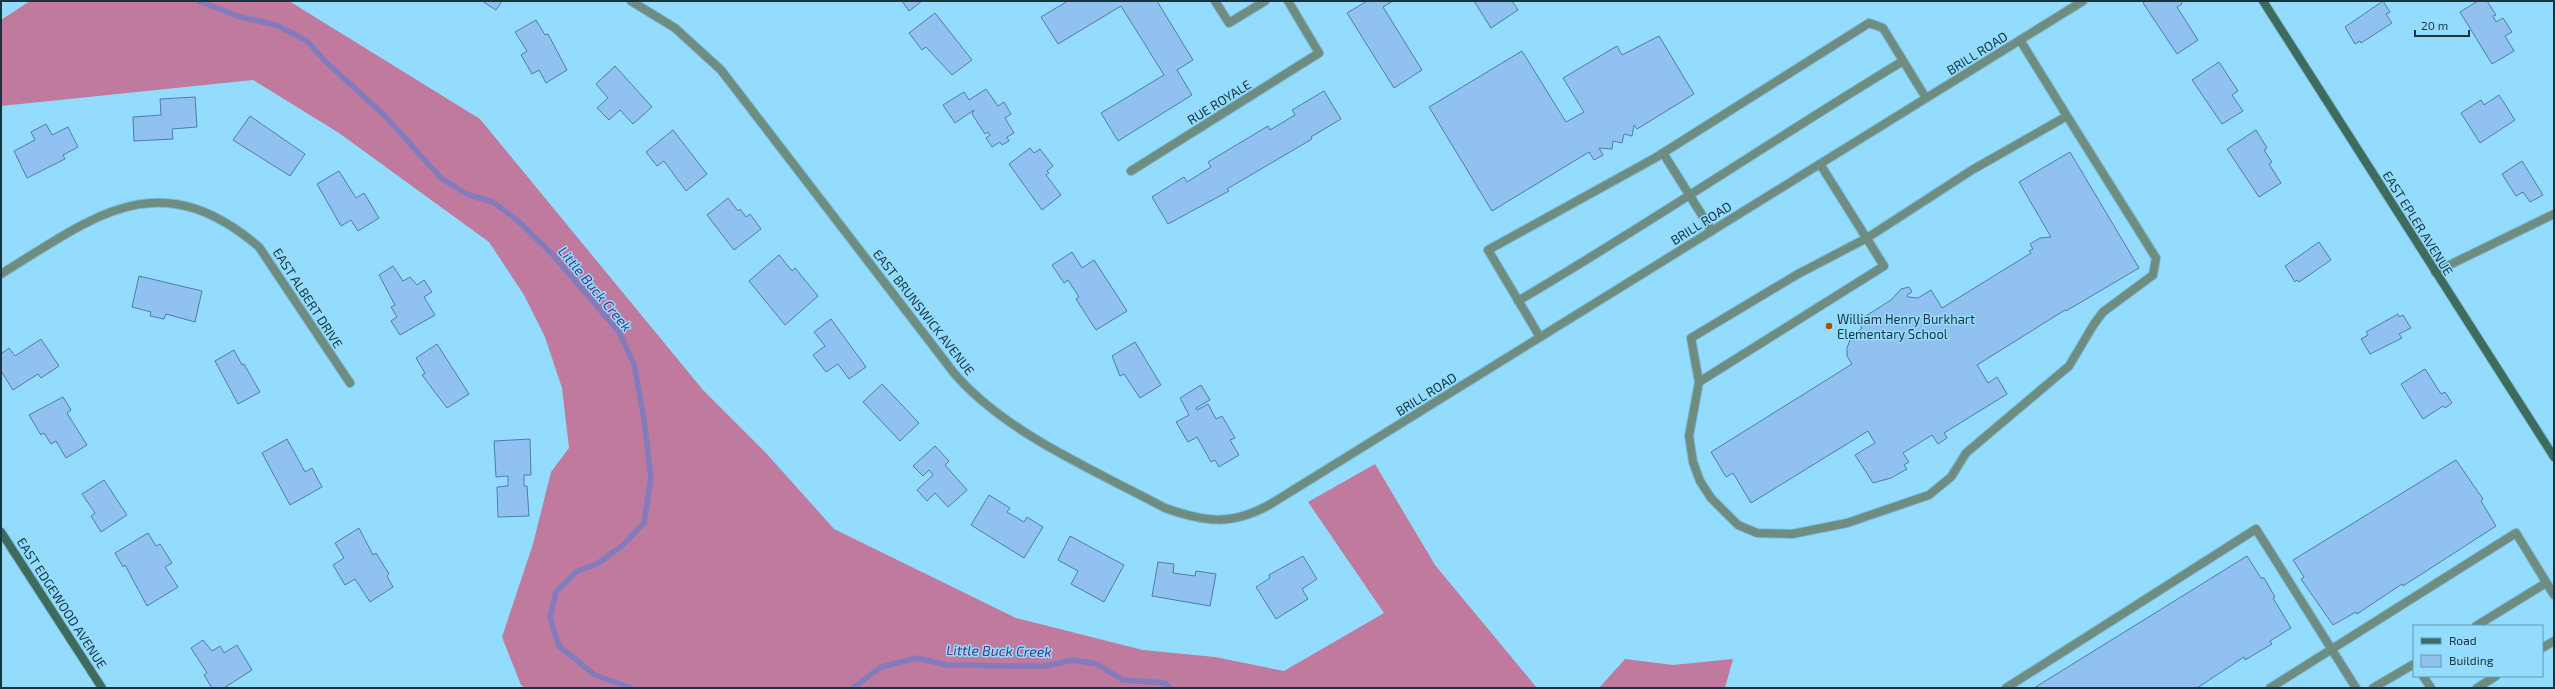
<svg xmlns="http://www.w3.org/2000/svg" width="2555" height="689" font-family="'Exo 2',sans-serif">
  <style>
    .forest { fill: #c07a9d }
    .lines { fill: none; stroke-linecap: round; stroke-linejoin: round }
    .stream { stroke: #837bbc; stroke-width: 5.5 }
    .building { fill: #91c1f0; stroke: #4e7ca8 }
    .lane-casing { stroke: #7bbad7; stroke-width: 10 }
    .street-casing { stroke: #7bbad7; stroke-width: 10 }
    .secondary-casing { stroke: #7bbad7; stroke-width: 10 }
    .lane { stroke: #6f8c81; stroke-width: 8 }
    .street { stroke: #6f8c81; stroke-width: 8 }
    .secondary { stroke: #3e6b5b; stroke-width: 8 }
    .poi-dot { fill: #ae4e03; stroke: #94dcfd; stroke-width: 1.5 }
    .labels { text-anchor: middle; stroke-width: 3; stroke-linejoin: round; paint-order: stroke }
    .street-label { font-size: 13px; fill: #173441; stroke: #94dcfd }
    .poi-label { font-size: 13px; fill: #173441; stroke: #94dcfd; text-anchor: start }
    .water-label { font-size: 14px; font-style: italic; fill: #473686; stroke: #94dcfd }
  </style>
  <rect width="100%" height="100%" fill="#94dcfd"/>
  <!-- forest -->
  <path class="forest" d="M30,1H289L480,119L703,390L766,453L834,529L1016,618L1143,650L1215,657L1284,671L1384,613L1308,502L1375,464L1435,565L1537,688H525L521,685L502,637L533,544L551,472L569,448L562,388L545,337L524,295L489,242L339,133L253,80L1,106V20Z
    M1625,659L1673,665L1733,659L1725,688H1599Z"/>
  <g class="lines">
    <!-- stream -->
    <path class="stream" d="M199,1L240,17L276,25L307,41L326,62L384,115L442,179L469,195L493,202L516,219L553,255L619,332L634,364L644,419L651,478L644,523L623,545L597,564L577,571L556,592L550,618L559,646L595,675L631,688
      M853,688L881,667L917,658L947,665L1018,666H1046L1073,660L1097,664L1123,680L1165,683L1169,688"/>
  </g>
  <!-- building -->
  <path class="building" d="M482,1H502L496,10Z
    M902,1H922L909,11Z
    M1068,1H1157L1193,60L1177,70L1192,95L1118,141L1101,113L1164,75L1121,6L1058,44L1041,17Z
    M1367,1H1393L1383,7L1422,70L1394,88L1347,13Z
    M1474,1H1512L1518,10L1491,28Z
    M2146,1H2181L2182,4L2177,7L2198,40L2177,54L2143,3Z
    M2383,1L2390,12L2386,14L2392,23L2361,43L2360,41L2355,44L2345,27Z
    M2478,1H2487L2496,15L2493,16L2496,22L2503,18L2512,32L2505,36L2514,51L2492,64L2460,12Z
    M935,13L972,60L952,75L926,47L922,50L909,33Z
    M536,20L545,35L548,34L567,70L546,83L539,70L532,74L521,55L527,51L515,32Z
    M1659,36L1694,94L1637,129L1634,125L1632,136L1624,134L1622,143L1613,141L1612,149L1599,148L1603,155L1594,160L1589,152L1492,211L1429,107L1522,51L1566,122L1584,112L1563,78L1617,46L1622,55Z
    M2219,62L2238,91L2232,95L2243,111L2222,124L2192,80Z
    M615,66L652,107L633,124L620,110L609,120L597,108L608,98L596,84Z
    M986,89L998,106L1004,102L1011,114L1005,118L1014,133L1007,137L1009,141L1002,145L1000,142L992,147L986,138L990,135L988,132L985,134L972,114L974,110L955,123L943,105L964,92L969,100Z
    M1324,91L1341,119L1311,137L1312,139L1227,189L1229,191L1168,224L1152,197L1184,177L1187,182L1211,167L1208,162L1268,126L1270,130L1295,115L1292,110Z
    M2499,95L2515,120L2480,143L2461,113L2481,100L2484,105Z
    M195,97L197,127L172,129L173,139L134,141L133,117L161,115L160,99Z
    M250,116L305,154L290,176L233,140Z
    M46,124L52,135L68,127L78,147L63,155L65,159L27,178L14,151L35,140L31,132Z
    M673,130L707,174L686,191L664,161L657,166L646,152Z
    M2256,130L2267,148L2264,150L2272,162L2269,164L2281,183L2259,197L2227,149Z
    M1030,148L1034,153L1040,149L1053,166L1047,171L1049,173L1046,175L1061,195L1042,210L1009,164Z
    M2070,152L2139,268L2066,311L2065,310L1977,365L1988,383L1997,377L2007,394L1944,433L1947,438L1938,444L1932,435L1903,453L1909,462L1904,465L1907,469L1891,478L1873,483L1855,455L1875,443L1868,431L1751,503L1733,473L1726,477L1711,452L1852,364L1847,356V348L1851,337L1862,328L1858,321L1891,300L1901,289L1909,287L1912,292L1907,295L1908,297L1918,298L1931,290L1942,308L2031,253L2029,251L2033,249L2030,244L2040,238L2051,237L2019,182Z
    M2522,161L2543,195L2530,202L2523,192L2516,196L2502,174Z
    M339,171L356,198L364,193L379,218L358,231L351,220L341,226L317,184Z
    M728,198L738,211L740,209L746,217L750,214L761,229L734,250L707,215Z
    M2319,242L2331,260L2299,282L2297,280L2295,282L2285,266Z
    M1072,252L1082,268L1094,260L1127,311L1096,330L1076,299L1079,297L1068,280L1064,283L1052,265Z
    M779,255L792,271L795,268L818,296L785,325L749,281Z
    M393,266L403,281L410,277L417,285L424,280L432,292L424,297L435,315L400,335L391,321L397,317L391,307L395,305L379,275Z
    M139,276L202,291L195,322L166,314L164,319L150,316L151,312L132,307Z
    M2398,314L2399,317L2403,315L2411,328L2399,334L2402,338L2370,354L2361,339L2368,335L2366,332Z
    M831,319L866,367L849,379L838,364L826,372L813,355L825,346L814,332Z
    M41,339L59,366L41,378L38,374L13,390L1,371V354L9,348L15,356Z
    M1135,342L1161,385L1140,398L1124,374L1120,376L1112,356Z
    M437,344L469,394L447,408L422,375L425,373L416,358Z
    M234,350L242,365L244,364L260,392L238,404L215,361Z
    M2425,369L2441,394L2445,392L2452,403L2445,408L2443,406L2423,419L2401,384Z
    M882,384L919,423L900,441L863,402Z
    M1201,385L1210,400L1196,408L1197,410L1208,404L1216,419L1222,416L1235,438L1230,440L1239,455L1219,467L1215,460L1211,462L1197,437L1188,442L1176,422L1189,415L1180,398Z
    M63,397L71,410L67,413L87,445L66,458L56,441L51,444L44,433L41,435L29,415Z
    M287,439L305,472L312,468L322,487L290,505L262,453Z
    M530,439L531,475H524V486H527L529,516L498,517L497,487L508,486V476L496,477L494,441Z
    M935,446L949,461L945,465L967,490L948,507L935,493L927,501L917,490L933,475L929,470L923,476L913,466Z
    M2456,460L2483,499L2481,501L2496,526L2403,586L2402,584L2357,614L2356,612L2333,625L2301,579L2304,577L2293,560Z
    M104,480L127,515L101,532L91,516L95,513L82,494Z
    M989,495L1010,508L1007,512L1024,522L1027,517L1043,527L1024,558L971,525Z
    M359,528L373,555L376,553L389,574L387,576L393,587L370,602L355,579L345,585L333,565L344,558L335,543Z
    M148,533L156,546L160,544L172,563L165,567L178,587L147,606L125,565L123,567L115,553Z
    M1070,536L1124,565L1104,602L1071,584L1078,571L1058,560Z
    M1303,556L1317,579L1302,589L1308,599L1276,619L1256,587L1270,578L1269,575Z
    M2247,556L2261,578H2264L2275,597L2273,598L2291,628L2270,641L2272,644L2245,660L2244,657L2197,688H2034Z
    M1158,562L1174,564L1173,573L1195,576L1196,571L1216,574L1210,606L1152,596Z
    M203,640L212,651L220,646L224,653L237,645L252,670L224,688H212L204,675L207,673L191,648Z"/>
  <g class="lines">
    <defs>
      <path id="lane" d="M2020,40L2067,116L1972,170L1867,238L1798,274L1691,338L1699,382L1689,436L1693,462L1700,481L1711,498L1738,525L1757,533L1792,534L1847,523L1929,495L1951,477L1966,453L2069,366L2094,324L2103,312L2153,275L2156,258L2067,116
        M1663,153L1712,231
        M2435,272L2554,214
        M1518,301C1649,224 1774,139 1903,61
        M1540,337L1488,250L1655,158L1869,23L1883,28L1926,98
        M1699,382L1884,266L1820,164
        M2476,626L2546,583
        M2542,648L2554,641
        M2423,676L2431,688
        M2006,688L2256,529L2356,688
        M2270,688L2516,533L2554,595
        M2373,688L2414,664
        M2477,688L2496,676"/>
      <path id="street" d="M631,1L675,28L721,70L954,373C1005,433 1096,471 1165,508C1204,522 1231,526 1269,505L2083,1
        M1215,1L1229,23L1265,1
        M1131,171L1319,53L1288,1
        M1,274C94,217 158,161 259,247L350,383"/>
      <path id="secondary" d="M2263,1L2554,457
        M1,532L102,688"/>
    </defs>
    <!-- lane casing -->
    <use href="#lane" class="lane-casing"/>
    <!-- street casing -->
    <use href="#street" class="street-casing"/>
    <!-- secondary casing -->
    <use href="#secondary" class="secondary-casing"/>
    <!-- lane -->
    <use href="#lane" class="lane"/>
    <!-- street -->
    <use href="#street" class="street"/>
    <!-- secondary -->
    <use href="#secondary" class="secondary"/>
  </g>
  <!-- markers -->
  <circle class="poi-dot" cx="1829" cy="326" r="4"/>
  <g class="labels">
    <!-- street labels -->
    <g class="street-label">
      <text transform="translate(1977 53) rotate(-32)" y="5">BRILL ROAD</text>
      <text transform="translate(1219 102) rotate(-32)" y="5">RUE ROYALE</text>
      <text transform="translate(1701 223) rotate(-32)" y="5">BRILL ROAD</text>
      <text transform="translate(2418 223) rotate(58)" y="5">EAST EPLER AVENUE</text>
      <text transform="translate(308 298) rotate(57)" y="5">EAST ALBERT DRIVE</text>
      <text transform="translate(924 312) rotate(52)" y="5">EAST BRUNSWICK AVENUE</text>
      <text transform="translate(1426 394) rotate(-32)" y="5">BRILL ROAD</text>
      <text transform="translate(62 603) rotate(57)" y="5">EAST EDGEWOOD AVENUE</text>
    </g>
    <!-- poi labels -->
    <g class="poi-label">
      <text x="1837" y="324">William Henry Burkhart<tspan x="1837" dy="15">Elementary School</tspan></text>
    </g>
    <!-- water labels -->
    <g class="water-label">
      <text transform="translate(595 289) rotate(50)" y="5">Little Buck Creek</text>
      <text transform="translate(999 651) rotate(1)" y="5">Little Buck Creek</text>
    </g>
  </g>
  <!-- border -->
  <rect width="2555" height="689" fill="none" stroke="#173441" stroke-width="4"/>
  <!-- legend -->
  <rect x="2413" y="625" width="130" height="52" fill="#94dcfd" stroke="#6299b2"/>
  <rect x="2421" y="638" width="20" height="6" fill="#3e6b5b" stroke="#6299b2"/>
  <text x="2449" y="645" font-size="12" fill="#173441">Road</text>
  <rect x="2421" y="655" width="20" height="12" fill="#91c1f0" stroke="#6299b2"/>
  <text x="2449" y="665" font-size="12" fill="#173441">Building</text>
  <!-- scale -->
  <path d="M2415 30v6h54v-6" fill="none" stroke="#173441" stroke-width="2"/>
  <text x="2421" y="30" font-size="12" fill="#173441" stroke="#94dcfd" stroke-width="3" paint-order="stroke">20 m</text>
</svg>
